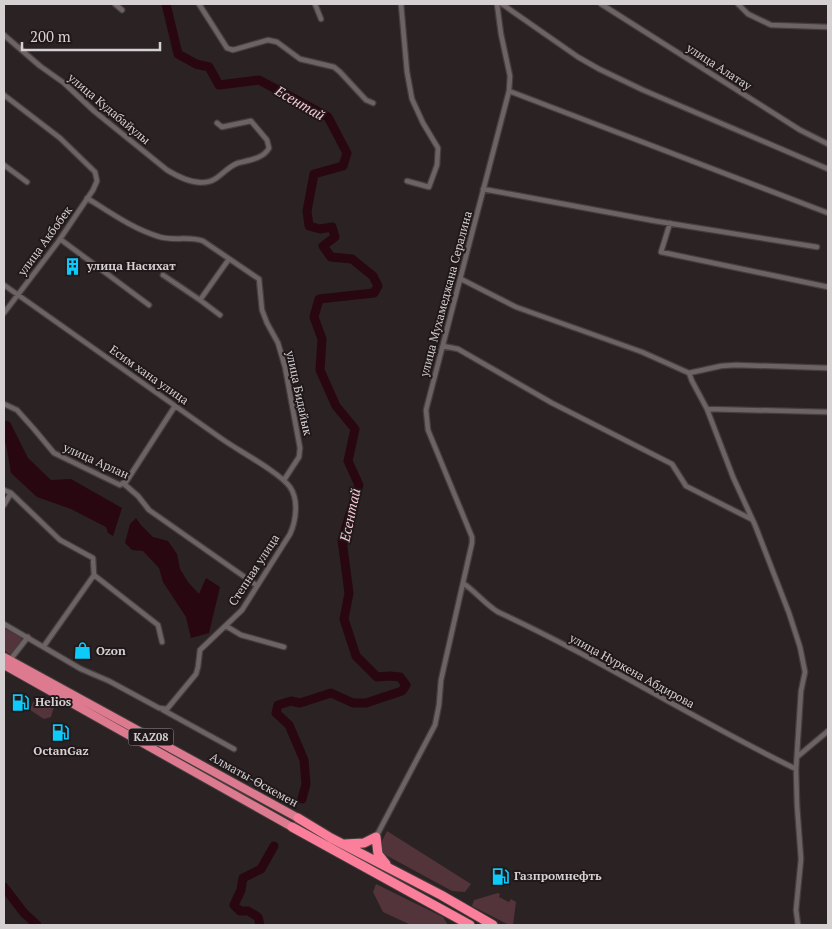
<svg xmlns="http://www.w3.org/2000/svg" width="832" height="929" font-family="'PT Serif',serif">
  <style>
    .green { fill: #53343a }
    .water { fill: #290710 }
    .lines { fill: none; stroke-linecap: round; stroke-linejoin: round }
    .river { stroke: #290710; stroke-width: 9 }
    .minor-casing { stroke: #453e3f; stroke-width: 7 }
    .trunk-casing { stroke: #453e3f; stroke-width: 10 }
    .motorway-casing { stroke: #453e3f; stroke-width: 11 }
    .minor { stroke: #6d6364; stroke-width: 4.5 }
    .trunk { stroke: #de7a8f; stroke-width: 8 }
    .motorway { stroke: #fb7f9a; stroke-width: 9 }
    .labels { text-anchor: middle; stroke-width: 4; stroke-linejoin: round; paint-order: stroke }
    .shield { fill: #20181a; stroke: #9f999a; stroke-width: 1 }
    .shield-label { font-size: 11px; font-weight: bold; fill: #d5d0d1 }
    .street-label { font-size: 12px; fill: #d5d0d1; stroke: #20181a }
    .poi-label { font-size: 12px; font-weight: bold; fill: #d5d0d1; stroke: #20181a; text-anchor: start }
    .water-label { font-size: 14px; font-style: italic; fill: #f6c9d0; stroke: #20181a }
  </style>
  <rect width="100%" height="100%" fill="#2a2223"/>
  <!-- green -->
  <path class="green" d="M4,628L22,638L15,658L4,650Z
    M45,697L54,704V707L51,717L44,719L30,710L33,702Z
    M387,831L471,884L465,892L452,891L382,853L380,845Z
    M376,884L443,917L448,925H411L383,912L373,892Z
    M498,893L500,894L499,897L509,902L511,899L516,902L513,925H509L472,906L474,900Z"/>
  <!-- water -->
  <path class="water" d="M4,420L10,422L28,458L51,480L71,479L122,508L113,536L108,533L106,527L71,509L37,497L11,473L6,444L4,442Z
    M136,518L141,525L153,537L168,541L177,554L180,569L188,582L199,594L206,578L220,587L209,633L191,638L186,617L163,582L159,568L143,551L132,550L125,543L130,524Z"/>
  <g class="lines">
    <!-- river -->
    <path class="river" d="M166,4L178,54L196,64L209,67L219,85L259,80L293,98L328,117L347,153L343,166L314,174L307,211L309,226L320,229L332,227L335,237L323,246L331,257L352,259L373,276L378,286L374,293L319,299L314,317L322,339L320,370L336,406L355,429L348,461L359,485L342,540L349,593L344,619L356,656L377,677L390,676L400,677L406,685L402,691L366,703H353L331,693L300,703L291,701L278,705L276,713L289,725L304,760L306,784L302,799
      M4,887L24,913L37,925
      M260,925L258,917L248,911H240L234,905L241,890L243,878L261,869L274,846"/>
    <defs>
      <path id="minor" d="M115,4L122,10
        M199,4L227,48L233,50L268,40L277,42L300,59L334,67L340,72L366,100L373,103
        M315,4L321,19
        M401,4L407,72L412,99L423,123L438,148L437,165L429,187L407,181
        M502,4L578,57L599,69L643,90L828,169
        M601,4L800,130L828,144
        M738,4L748,14L771,25L828,27
        M4,35L40,66L64,83L94,111L167,170C180,178 200,188 215,179C223,174 229,166 238,163C249,160 263,159 269,148L267,140L251,121L222,127L217,123
        M509,91L828,213
        M4,95L60,138L95,172L97,181L93,190L58,242L4,313
        M4,165L27,182
        M483,189L655,221L817,247
        M87,198C111,213 133,229 160,237C174,241 189,236 203,241L259,279L262,310L267,323L278,343L285,367L300,448L299,457L284,480
        M670,223L661,252L828,287
        M60,239L149,305
        M163,275L200,300L229,259
        M461,279L516,307L642,352L689,373L692,381L707,409L733,477L755,525L789,613L800,647L805,672L801,691L796,769L797,805L801,859L796,910L798,925
        M4,285C76,336 149,387 222,439C239,451 279,472 290,487C299,500 296,521 290,534L242,610L200,650L198,667L196,674L167,709L159,708L109,681L81,669L4,624
        M200,300L220,315
        M443,346L458,349L552,403L672,464L686,486L751,519
        M689,373L721,366L736,365L828,368
        M4,404L17,410L34,429L54,453L120,485L123,483L138,496L149,510L256,585
        M707,409L828,412
        M123,483L126,482L175,406
        M4,490L11,493L60,540L93,558L94,575L158,625L162,642
        M4,505L11,493
        M463,583C476,592 485,604 498,612C600,659 695,720 796,769
        M226,626L241,635L284,647
        M44,646L94,575
        M10,660L28,637
        M163,710L234,749
        M797,757L828,731
        M376,837L435,725L439,705L441,680L472,543V537L428,430L426,410L509,91L510,76L501,34L497,4"/>
      <path id="trunk" d="M4,657L298,818
        M4,665L292,827"/>
      <path id="motorway" d="M298,818L331,838L441,895L493,925
        M292,827L470,925
        M376,837L378,854L386,864
        M345,844L364,843L376,837"/>
    </defs>
    <!-- minor casing -->
    <use href="#minor" class="minor-casing"/>
    <!-- trunk casing -->
    <use href="#trunk" class="trunk-casing"/>
    <!-- motorway casing -->
    <use href="#motorway" class="motorway-casing"/>
    <!-- minor -->
    <use href="#minor" class="minor"/>
    <!-- trunk -->
    <use href="#trunk" class="trunk"/>
    <!-- motorway -->
    <use href="#motorway" class="motorway"/>
  </g>
  <!-- icons -->
  <defs>
    <symbol id="building-bare" viewBox="-9 -9 18 18"><path d="M-4-6H4V6H1V3H-1V6H-4ZM-2.5-4.3h1.7v1.8h-1.7ZM.8-4.3h1.7v1.8H.8ZM-2.5-1h1.7V.8h-1.7ZM.8-1h1.7V.8H.8Z" fill="#0dcafa" stroke="#20181a" stroke-width="2.5" paint-order="stroke"/></symbol>
    <symbol id="shop-bare" viewBox="-9 -9 18 18"><path d="M-5-2.5h2.3a2.7 3.5 0 0 1 5.4 0H5L5.5 6h-11ZM-1.5-2.5h3a1.5 2.3 0 0 0-3 0Z" fill="#0dcafa" stroke="#20181a" stroke-width="2.5" paint-order="stroke"/></symbol>
    <symbol id="fuel-bare" viewBox="-9 -9 18 18"><path d="M-5.5-6h7V0h2V4h1.3V-2.5L3-4.5l.8-.8L6-3V5H2.5V1h-1V6h-7ZM-4.2-4.7v3.2H.2V-4.7Z" fill="#0dcafa" stroke="#20181a" stroke-width="2.5" paint-order="stroke"/></symbol>
  </defs>
  <g fill-rule="evenodd">
    <use href="#building-bare" x="60" y="254" width="25" height="25"/>
    <use href="#shop-bare" x="70" y="638" width="25" height="25"/>
    <use href="#fuel-bare" x="8" y="690" width="25" height="25"/>
    <use href="#fuel-bare" x="48" y="720" width="25" height="25"/>
    <use href="#fuel-bare" x="488" y="864" width="25" height="25"/>
  </g>
  <g class="labels">
    <!-- shield labels -->
    <rect class="shield" x="128.5" y="728.5" width="45" height="17" rx="4"/>
    <g class="shield-label">
      <text x="151" y="741">KAZ08</text>
    </g>
    <!-- street labels -->
    <g class="street-label">
      <text transform="translate(719 67) rotate(33)" y="4">улица Алатау</text>
      <text transform="translate(109 109) rotate(40)" y="4">улица Кудабайулы</text>
      <text transform="translate(45 241) rotate(-54)" y="4">улица Акбобек</text>
      <text transform="translate(446 294) rotate(-75)" y="4">улица Мухамеджана Сералина</text>
      <text transform="translate(149 375) rotate(35)" y="4">Есим хана улица</text>
      <text transform="translate(299 393) rotate(78)" y="4">улица Бидайык</text>
      <text transform="translate(96 461) rotate(24)" y="4">улица Арлан</text>
      <text transform="translate(254 570) rotate(-57)" y="4">Степная улица</text>
      <text transform="translate(632 671) rotate(29)" y="4">улица Нуркена Абдирова</text>
      <text transform="translate(254 780) rotate(29)" y="4">Алматы-Өскемен</text>
    </g>
    <!-- poi labels -->
    <g class="poi-label">
      <text x="87" y="270">улица Насихат</text>
      <text x="96" y="655">Ozon</text>
      <text x="35" y="706">Helios</text>
      <text x="61" y="755" text-anchor="middle">OctanGaz</text>
      <text x="514" y="880">Газпромнефть</text>
    </g>
    <!-- water labels -->
    <g class="water-label">
      <text transform="translate(300 103) rotate(30)" y="5">Есентай</text>
      <text transform="translate(350 515) rotate(-78)" y="5">Есентай</text>
    </g>
  </g>
  <!-- border -->
  <rect width="832" height="929" fill="none" stroke="#d5d0d1" stroke-width="10"/>
  <!-- scale -->
  <path d="M22 42v8h138v-8" fill="none" stroke="#d5d0d1" stroke-width="2.5"/>
  <text x="30" y="42" font-size="15" fill="#d5d0d1" stroke="#20181a" stroke-width="4" paint-order="stroke">200 m</text>
</svg>
